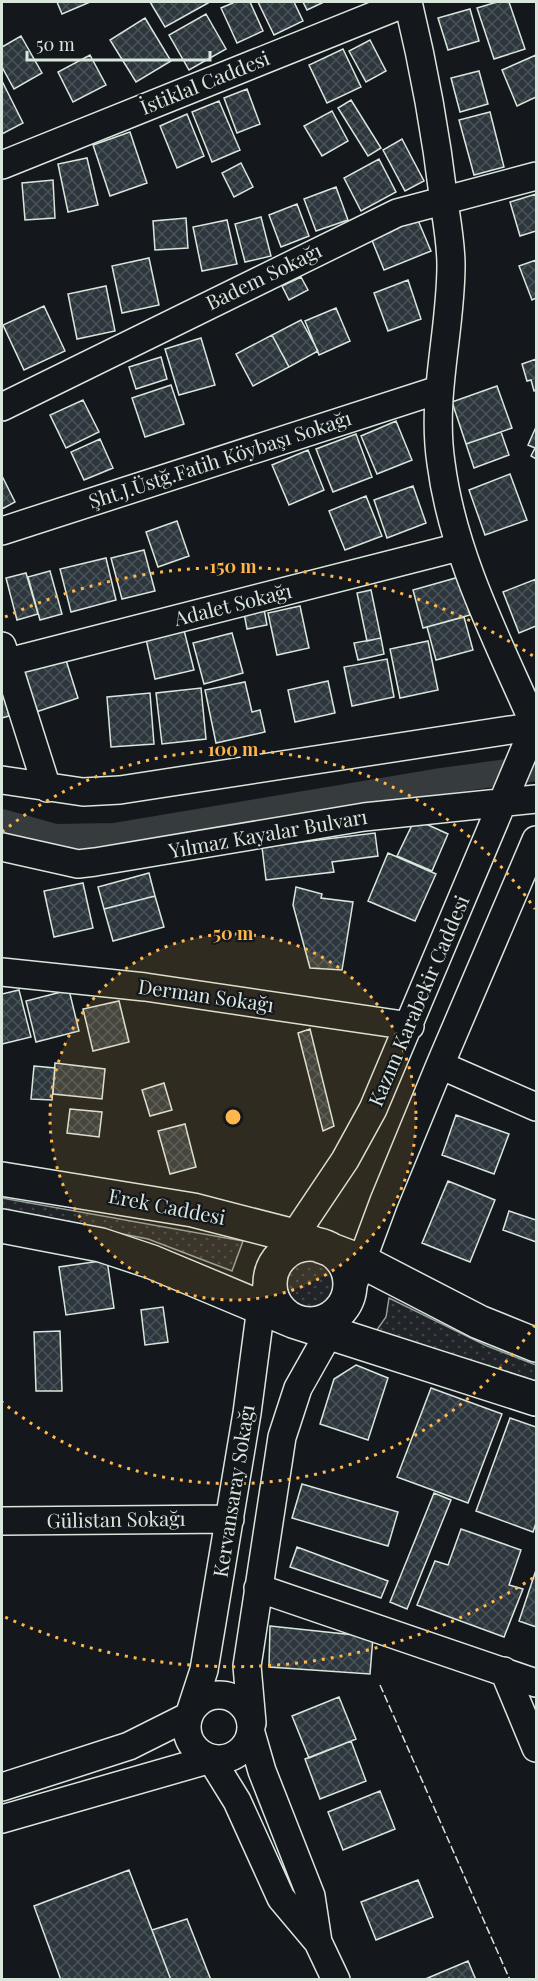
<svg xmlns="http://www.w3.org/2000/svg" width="538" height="1981" font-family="'Playfair Display',serif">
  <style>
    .grass { fill: url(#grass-dots); stroke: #939e99; stroke-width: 1.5 }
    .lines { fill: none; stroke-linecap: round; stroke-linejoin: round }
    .canal { stroke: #363b3e; stroke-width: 26 }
    .building { fill: url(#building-cross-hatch); stroke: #d8e6dc; stroke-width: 1.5 }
    .minor-casing { stroke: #d8e6dc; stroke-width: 30 }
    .major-casing { stroke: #d8e6dc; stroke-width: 36 }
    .minor { stroke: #14181c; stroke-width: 27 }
    .major { stroke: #14181c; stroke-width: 33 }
    .fence { stroke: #d8e6dc; stroke-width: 1.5; stroke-dasharray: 8 3; stroke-linecap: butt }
    .ring { fill: none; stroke: #ffb74d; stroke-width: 3; stroke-dasharray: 3 6 }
    .labels { text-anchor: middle; stroke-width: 4.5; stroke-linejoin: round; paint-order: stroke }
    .street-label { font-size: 20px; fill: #d8e6dc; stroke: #14181c }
    .centre { fill: #ffb74d; stroke: #14181c; stroke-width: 3 }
    .ring-label { font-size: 18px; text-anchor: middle; font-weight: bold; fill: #ffb74d; stroke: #14181c; stroke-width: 4.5; stroke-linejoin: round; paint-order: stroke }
  </style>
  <defs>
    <pattern id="grass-dots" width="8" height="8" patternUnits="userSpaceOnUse" patternTransform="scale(1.5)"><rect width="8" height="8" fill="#202428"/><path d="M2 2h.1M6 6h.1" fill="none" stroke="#404447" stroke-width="1.8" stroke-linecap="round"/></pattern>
    <pattern id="building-cross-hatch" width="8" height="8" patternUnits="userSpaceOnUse" patternTransform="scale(1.5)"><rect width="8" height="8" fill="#2c363c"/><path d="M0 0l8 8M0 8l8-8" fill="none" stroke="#4a5358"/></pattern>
  </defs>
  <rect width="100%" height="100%" fill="#14181c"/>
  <!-- grass -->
  <path class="grass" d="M2,1198L243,1241L232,1271L148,1239L2,1210Z
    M285 1285a26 26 0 1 1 52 0a26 26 0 1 1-52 0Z
    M389,1298L487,1346L536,1365V1381L376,1331L386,1317Z"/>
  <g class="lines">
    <!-- canal -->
    <path class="canal" d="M2,822L55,837L114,836L435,782L536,768"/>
  </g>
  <!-- building -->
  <path class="building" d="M57,2H90L62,14Z
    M150,2H207L208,3L165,27Z
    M235,2H250L263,31L237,43L221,8Z
    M258,2H294L303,21L274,35Z
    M303,2H324L307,10Z
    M497,2H509L525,49L494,59L477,8Z
    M470,9L479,41L448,50L438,18Z
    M206,14L226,49L189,70L169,35Z
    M145,18L171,61L136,82L110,40Z
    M21,36L42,73L14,89L2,67V47Z
    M370,40L386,71L366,82L349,51Z
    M343,49L361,87L327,103L309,65Z
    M90,55L106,85L73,102L58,72Z
    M536,55V97L517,106L502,70Z
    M479,71L488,104L460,112L451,78Z
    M2,81L23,123L2,134Z
    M247,89L260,124L237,133L224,98Z
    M351,100L381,148L368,156L338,108Z
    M219,101L240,150L212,162L192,112Z
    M332,111L348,141L322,156L304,126Z
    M490,112L504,167L474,175L459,120Z
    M187,114L204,156L177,168L160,126Z
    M130,132L147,183L110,196L93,145Z
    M402,139L424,181L405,191L383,150Z
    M87,158L98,205L68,212L58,164Z
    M379,159L396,192L361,211L344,178Z
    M241,163L253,187L234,197L222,173Z
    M53,180L55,218L25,220L22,183Z
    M336,187L348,220L316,231L304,199Z
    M536,194V231L520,236L510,202Z
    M297,204L309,236L281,247L269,215Z
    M261,217L271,256L245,262L235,224Z
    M186,218L188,248L155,250L153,221Z
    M417,218L431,251L384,270L371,238Z
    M227,220L237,264L202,271L193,227Z
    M149,258L159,305L122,313L112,266Z
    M536,260V298L532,300L519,266Z
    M301,277L308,290L289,300L282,286Z
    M408,280L421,319L388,331L374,293Z
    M106,286L115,331L77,339L68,294Z
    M44,306L65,351L24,370L3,325Z
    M336,308L350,341L319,355L305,321Z
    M301,320L318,351L289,367L272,335Z
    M272,335L289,367L253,386L236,354Z
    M201,338L215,385L179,395L165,349Z
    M161,357L167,379L136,389L129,367Z
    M536,359V390L534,391L531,380L527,381L522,364Z
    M171,385L184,424L145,437L132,398Z
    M497,386L512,428L466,444L452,402Z
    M83,400L99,432L66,448L50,415Z
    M396,421L412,460L377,474L361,436Z
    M536,427V459L531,456L535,448L528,445Z
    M501,432L509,455L474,468L466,444Z
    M356,434L372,477L333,492L316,449Z
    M100,439L113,468L84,480L71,452Z
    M308,450L324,490L289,505L272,465Z
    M510,474L527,520L485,535L469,490Z
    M2,476L15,502L2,509Z
    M413,486L426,523L387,538L374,500Z
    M366,496L382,536L345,550L329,511Z
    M177,521L189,556L158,567L146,532Z
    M144,550L155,591L122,599L111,558Z
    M106,558L116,600L71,612L60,569Z
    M50,571L62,614L40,620L28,577Z
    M26,573L38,614L17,620L6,578Z
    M459,577L470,615L423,628L413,590Z
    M536,579V626L519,633L503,592Z
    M371,590L381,638L367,641L357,593Z
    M300,606L309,648L277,655L268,613Z
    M264,609L267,625L247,629L244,613Z
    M464,617L473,650L436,660L427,627Z
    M184,630L194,670L155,679L146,639Z
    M232,633L243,673L204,684L193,643Z
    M381,638L384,654L358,660L354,643Z
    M428,641L438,690L400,698L390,649Z
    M65,657L78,698L36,712L23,671Z
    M387,659L394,697L352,706L344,667Z
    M328,681L335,713L295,722L288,690Z
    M245,682L252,712L260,710L265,732L216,743L205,690Z
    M201,688L206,739L162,744L156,693Z
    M2,689L9,716L2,718Z
    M150,693L154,744L111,747L107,697Z
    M415,819L448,834L432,871L397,856Z
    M375,833L378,856L332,862L334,872L266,880L262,847Z
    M388,853L436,874L415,921L368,901Z
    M149,873L155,896L104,909L98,887Z
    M83,883L93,928L54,937L44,891Z
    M296,887L322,894L321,898L353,902L342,970L310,968L293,905Z
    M155,896L164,927L113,941L104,909Z
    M19,990L31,1037L2,1044V994Z
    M69,990L79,1031L36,1042L26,1001Z
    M119,1001L129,1042L93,1051L83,1009Z
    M310,1029L334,1126L323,1131L298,1033Z
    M55,1063L105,1069L102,1099L53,1094Z
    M34,1066L55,1068L52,1100L31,1099Z
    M164,1083L172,1110L150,1116L142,1090Z
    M70,1109L102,1112L99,1137L67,1133Z
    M456,1115L509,1134L494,1174L442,1155Z
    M185,1124L196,1167L170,1174L158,1131Z
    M448,1181L495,1200L470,1262L422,1243Z
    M509,1211L536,1220V1242L503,1230Z
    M107,1260L114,1308L66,1315L59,1267Z
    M163,1307L168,1342L145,1345L141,1310Z
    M60,1331L62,1391H36L34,1332Z
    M356,1365L388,1378L368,1440L320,1424L334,1379Z
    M431,1388L502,1414L468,1503L397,1477Z
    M510,1418L536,1427V1523L533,1532L476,1511Z
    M302,1484L398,1512L388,1546L292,1518Z
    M434,1493L451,1500L407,1609L390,1602Z
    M461,1529L521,1550L509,1585L523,1589L504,1637L417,1605L435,1561L448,1565Z
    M297,1547L388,1581L381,1598L290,1567Z
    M536,1570V1627L519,1621Z
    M270,1626L373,1637L370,1674L269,1667Z
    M339,1697L356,1739L309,1758L292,1716Z
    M351,1741L366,1781L320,1799L305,1759Z
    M380,1791L395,1829L343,1850L328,1812Z
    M129,1870L171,1980H61L34,1906Z
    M418,1880L433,1917L376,1940L361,1902Z
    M187,1919L211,1980H171L152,1930Z
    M468,1961L476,1980H423Z"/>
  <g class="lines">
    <defs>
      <path id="minor" d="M2,165L408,2C424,68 436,134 444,202C447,222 451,244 451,265C451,332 431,396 441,463C453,556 498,641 535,726
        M2,407L397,213L536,176
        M2,531L438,390
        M2,646L47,788
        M8,662L459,547
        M2,780L83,792L120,790L536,726
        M2,847L78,864L95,862L364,817L536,799
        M2,972L145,987L410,1026
        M440,1065L536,1107
        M2,1521L230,1519
        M258,1588L536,1683
        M504,1671L536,1748
        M187 1727a32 32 0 1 1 64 0a32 32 0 1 1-64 0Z
        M252,1723L247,1666L282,1437L298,1388L347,1301L384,1201L440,1065L536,840
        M251,1733L262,1771L311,1896L318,1942L336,1980
        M2,1787L129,1746L189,1716L204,1670L247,1413L261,1307L267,1287L274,1266L345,1160L373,1109L536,723
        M2,1819L211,1759L237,1801L281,1898L318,1942"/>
      <path id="major" d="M2,1179L193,1210L294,1236L363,1262L479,1322L536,1345
        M2,1226L101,1245L152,1262L293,1321L536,1399
        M270 1284a40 40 0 1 1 80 0a40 40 0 1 1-80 0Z"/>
    </defs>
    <!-- minor casing -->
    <use href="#minor" class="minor-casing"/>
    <!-- major casing -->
    <use href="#major" class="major-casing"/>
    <!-- minor -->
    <use href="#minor" class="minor"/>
    <!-- major -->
    <use href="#major" class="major"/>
    <!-- fence -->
    <path class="fence" d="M380,1685L510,1980"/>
  </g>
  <!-- distance rings -->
  <circle cx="233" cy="1117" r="183" fill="#ffb74d" fill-opacity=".12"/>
  <g class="ring">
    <circle cx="233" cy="1117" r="183"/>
    <path d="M535 1325A367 367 0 0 1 2 1402M2 832A367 367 0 0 1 535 909"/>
    <path d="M533 1578A550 550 0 0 1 5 1617M5 617A550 550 0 0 1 533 656"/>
  </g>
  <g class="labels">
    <!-- street labels -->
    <g class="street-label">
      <text transform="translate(205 83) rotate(-22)" y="7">İstiklal Caddesi</text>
      <text transform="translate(264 277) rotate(-26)" y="7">Badem Sokağı</text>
      <text transform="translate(220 460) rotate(-18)" y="7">Şht.J.Üstğ.Fatih Köybaşı Sokağı</text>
      <text transform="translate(233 605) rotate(-14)" y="7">Adalet Sokağı</text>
      <text transform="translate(268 834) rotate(-10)" y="7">Yılmaz Kayalar Bulvarı</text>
      <text transform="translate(206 996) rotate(8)" y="7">Derman Sokağı</text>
      <text transform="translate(419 1001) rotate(-67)" y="7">Kazım Karabekir Caddesi</text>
      <text transform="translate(167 1207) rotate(11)" y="7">Erek Caddesi</text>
      <text transform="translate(234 1491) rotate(-81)" y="7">Kervansaray Sokağı</text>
      <text transform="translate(116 1520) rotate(-1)" y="7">Gülistan Sokağı</text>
    </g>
  </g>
  <circle cx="233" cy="1117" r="9" class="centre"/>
  <g class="ring-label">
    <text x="233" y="573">150 m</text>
    <text x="233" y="756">100 m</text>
    <text x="233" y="940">50 m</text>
  </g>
  <!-- border -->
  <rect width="538" height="1981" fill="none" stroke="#d8e6dc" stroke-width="6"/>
  <!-- scale -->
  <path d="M27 51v9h183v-9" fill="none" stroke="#d8e6dc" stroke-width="3"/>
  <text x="36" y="51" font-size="18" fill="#d8e6dc" stroke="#14181c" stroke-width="4.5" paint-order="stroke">50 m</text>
</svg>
